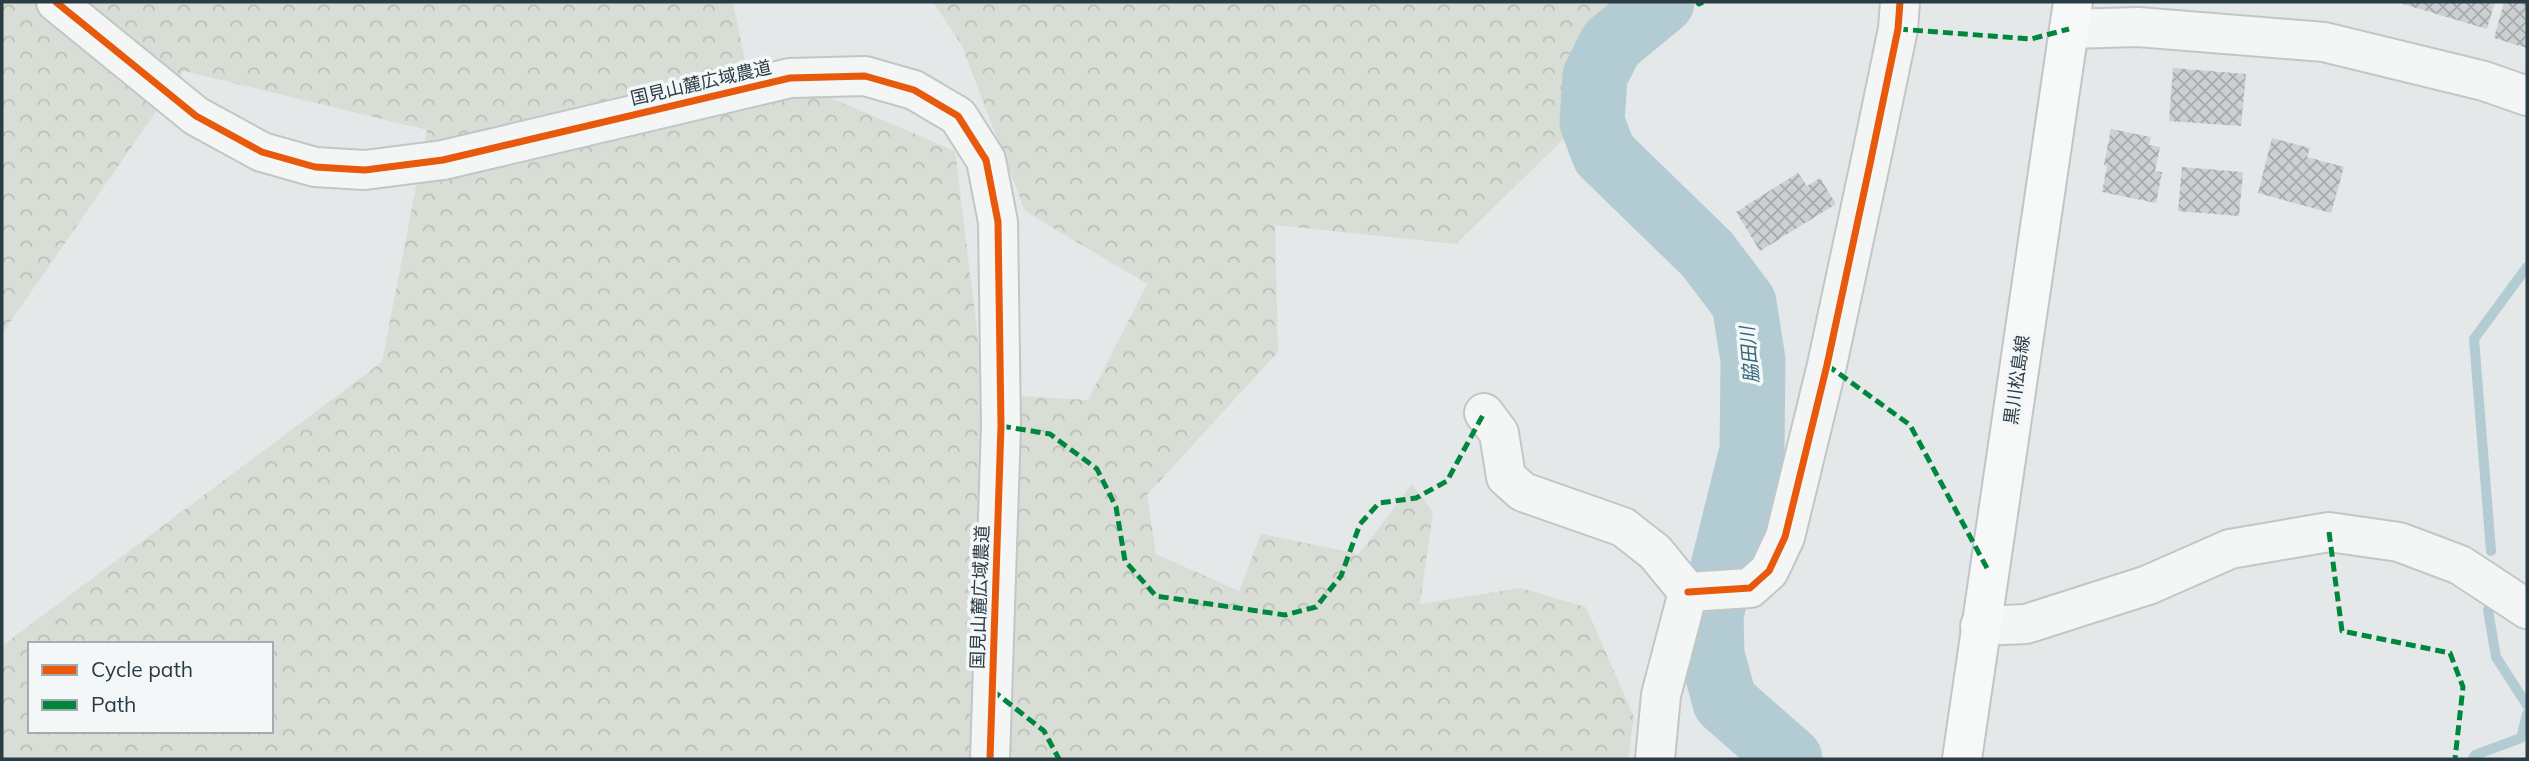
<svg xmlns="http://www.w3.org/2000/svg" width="2529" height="761" font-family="Mulish,'Noto Sans JP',sans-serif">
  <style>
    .forest { fill: url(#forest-crowns); fill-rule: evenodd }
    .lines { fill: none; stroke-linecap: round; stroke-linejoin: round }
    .stream { stroke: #b3ccd4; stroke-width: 10 }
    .river { stroke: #b3ccd4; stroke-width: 65 }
    .building { fill: url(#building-cross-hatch) }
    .minor-casing { stroke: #c3c6c7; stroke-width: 42 }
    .major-casing { stroke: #c1c5c7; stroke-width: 42 }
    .minor { stroke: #f4f6f6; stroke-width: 38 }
    .major { stroke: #f7f8f8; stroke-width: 38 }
    .quiet { stroke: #00873e; stroke-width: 5; stroke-dasharray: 10 5; stroke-linecap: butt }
    .cycleway-casing { stroke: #f3f7f8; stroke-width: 11 }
    .cycleway { stroke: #e8590c; stroke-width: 7 }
    .labels { text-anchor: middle; stroke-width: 7; stroke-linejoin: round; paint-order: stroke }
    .street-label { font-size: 18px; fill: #2a3b44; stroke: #f3f7f8 }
    .water-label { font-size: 19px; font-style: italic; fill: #346579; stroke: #f3f7f8 }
  </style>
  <defs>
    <pattern id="forest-crowns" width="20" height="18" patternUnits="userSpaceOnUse" patternTransform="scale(1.75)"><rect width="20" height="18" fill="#d8ded5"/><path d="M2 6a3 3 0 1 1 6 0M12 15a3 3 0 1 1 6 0" fill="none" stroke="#babfb8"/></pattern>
    <pattern id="building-cross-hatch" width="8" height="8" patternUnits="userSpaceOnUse" patternTransform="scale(1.75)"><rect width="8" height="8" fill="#cdd0d2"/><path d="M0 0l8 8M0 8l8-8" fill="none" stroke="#a7aaac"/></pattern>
  </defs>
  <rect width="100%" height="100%" fill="#e5e8e9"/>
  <!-- forest -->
  <path class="forest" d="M2,2H733L745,61L955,151L985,394L1088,400L1147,284L1025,211L961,44L933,2H1650L1597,41L1575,128L1456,244L1275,225L1278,352L1147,495L1156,554L1239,591L1261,534L1359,554L1412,484L1433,512L1420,604L1521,588L1586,607L1634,717L1628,759H2V646L382,362L427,130L184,71L2,334ZM30,644H271V731H30Z"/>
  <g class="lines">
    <!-- stream -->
    <path class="stream" d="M2491,551L2474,339L2527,267
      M2488,610L2496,657L2527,705
      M2473,759L2475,755L2521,738L2527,714"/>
    <!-- river -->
    <path class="river" d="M1662,2L1611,44L1595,76L1592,122L1604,154L1707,254L1744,303L1753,360L1752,450L1711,615L1712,655L1725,702L1790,759"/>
  </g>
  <!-- building -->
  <path class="building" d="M2396,2H2495L2487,29Z
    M2504,2H2527V48L2494,38Z
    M2173,68L2246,74L2241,126L2169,121Z
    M2111,129L2151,137L2149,145L2160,147L2155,171L2162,172L2156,203L2102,192L2107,166L2104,165Z
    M2272,138L2310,148L2307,157L2344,167L2331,213L2258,193Z
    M2182,167L2243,172L2239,216L2178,211Z
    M1798,173L1807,186L1820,178L1836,204L1760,251L1736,212Z"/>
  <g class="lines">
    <defs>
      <path id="minor" d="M56,2L196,116L262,152L315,167L365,170L443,160L790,78L865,76L914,90L958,116L986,160L998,222L1001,426L990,759
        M2069,29L2138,27L2324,42L2484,81L2527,96
        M1484,413L1499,433L1506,477L1523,492L1623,527L1655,552L1688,592
        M1688,592L1750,588L1769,571L1785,537L1827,365L1870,164L1898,29L1900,2
        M1980,626L2026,624L2148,585L2230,549L2329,532L2399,542L2460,565L2527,609
        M1655,759L1661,695L1688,592"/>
      <path id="major" d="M1962,759L2073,2"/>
    </defs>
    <!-- minor casing -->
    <use href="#minor" class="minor-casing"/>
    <!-- major casing -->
    <use href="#major" class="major-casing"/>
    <!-- minor -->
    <use href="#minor" class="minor"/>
    <!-- major -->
    <use href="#major" class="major"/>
    <!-- quiet -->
    <path class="quiet" d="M1697,2L1699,4L1703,2
      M1898,29L2031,39L2069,29
      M1827,365L1910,425L1988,570
      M1001,426L1050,434L1097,469L1116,507L1125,561L1156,596L1285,615L1316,607L1341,576L1360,524L1379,503L1416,498L1447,481L1484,413
      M2329,532L2342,631L2450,653L2463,687L2455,759
      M992,690L1044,731L1059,759"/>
    <defs>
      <path id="cycleway" d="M56,2L196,116L262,152L315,167L365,170L443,160L790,78L865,76L914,90L958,116L986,160L998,222L1001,426L990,759
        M1688,592L1750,588L1769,571L1785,537L1827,365L1870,164L1898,29L1900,2"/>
    </defs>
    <!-- cycleway casing -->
    <use href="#cycleway" class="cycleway-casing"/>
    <!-- cycleway -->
    <use href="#cycleway" class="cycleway"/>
  </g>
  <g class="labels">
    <!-- street labels -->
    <g class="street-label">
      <text transform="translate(701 83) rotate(-13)" y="6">国見山麓広域農道</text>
      <text transform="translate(2017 380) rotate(-82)" y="6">黒川松島線</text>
      <text transform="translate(980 597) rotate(-88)" y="6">国見山麓広域農道</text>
    </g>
    <!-- water labels -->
    <g class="water-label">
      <text transform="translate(1749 355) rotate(-95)" y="7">脇田川</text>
    </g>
  </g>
  <!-- border -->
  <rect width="2529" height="761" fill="none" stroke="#2a3b44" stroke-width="7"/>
  <!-- legend -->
  <rect x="28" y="642" width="245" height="91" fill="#f3f7f8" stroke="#a3acb0" stroke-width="2"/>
  <rect x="42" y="665" width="35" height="10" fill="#e8590c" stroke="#a3acb0" stroke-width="2"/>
  <text x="91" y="677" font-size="21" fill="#2a3b44">Cycle path</text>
  <rect x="42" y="700" width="35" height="10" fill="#00873e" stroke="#a3acb0" stroke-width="2"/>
  <text x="91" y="712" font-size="21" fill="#2a3b44">Path</text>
</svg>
